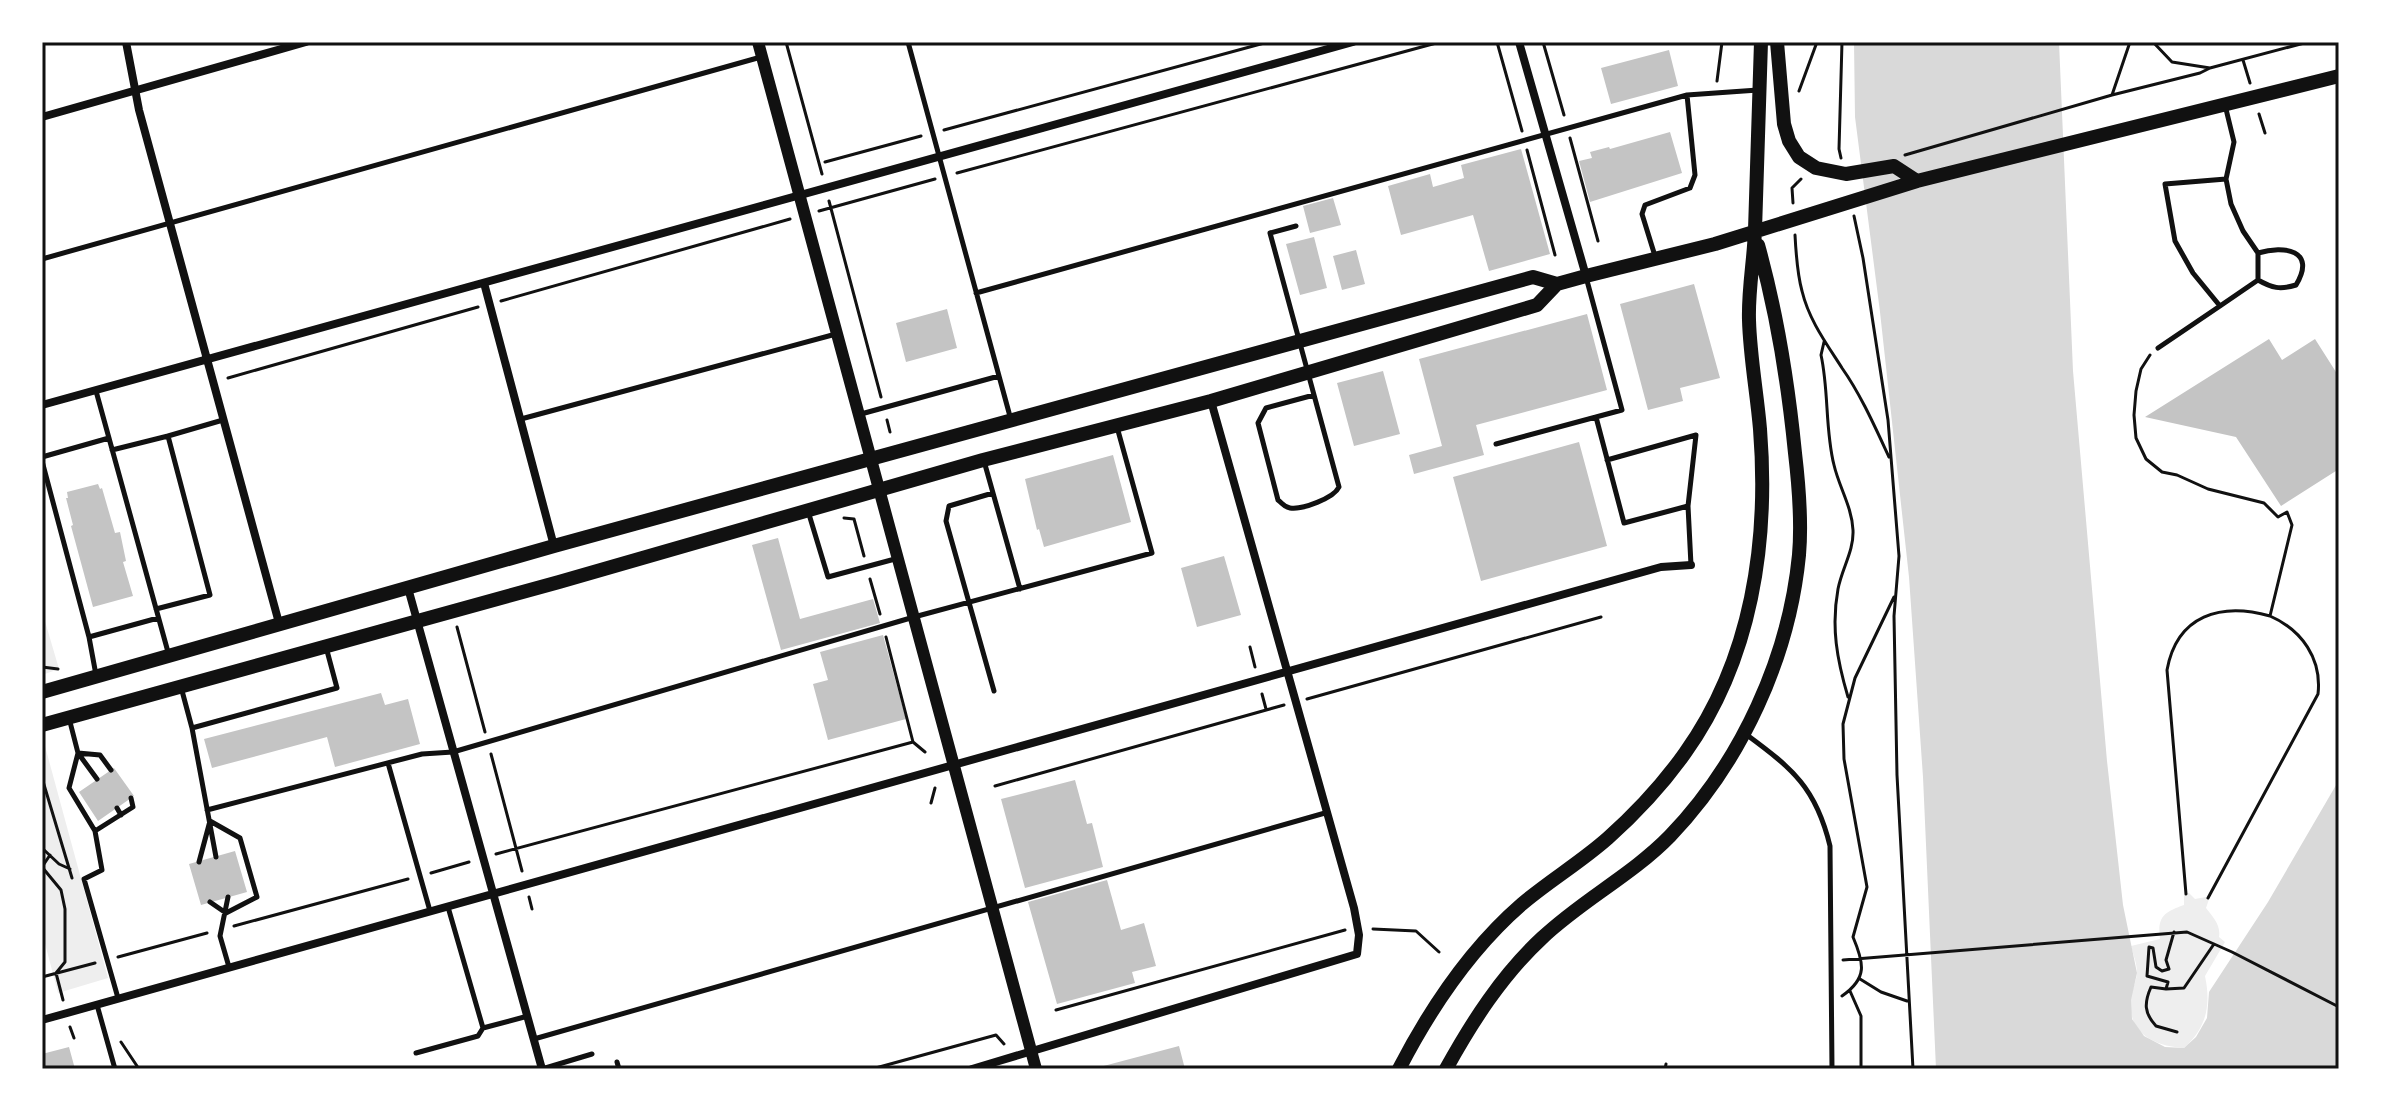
<svg xmlns="http://www.w3.org/2000/svg" width="2381" height="1111" font-family="Literata,serif">
  <style>
    .green { fill: #eee }
    .water { fill: #d9d9d9 }
    .building { fill: #c4c4c4 }
    .lines { fill: none; stroke-linecap: round; stroke-linejoin: round }
    .path { stroke: #111; stroke-width: 3 }
    .service { stroke: #111; stroke-width: 5 }
    .minor { stroke: #111; stroke-width: 8 }
    .tertiary { stroke: #111; stroke-width: 12 }
    .secondary { stroke: #111; stroke-width: 14 }
    .neatline { fill: none; stroke: #111; stroke-width: 3 }
  </style>
  <rect width="100%" height="100%" fill="#fff"/>
  <!-- green -->
  <path class="green" d="M42,611L59,669L42,675Z
    M42,735L108,978L58,993L42,932Z
    M2189,893L2195,899L2206,897L2209,899L2206,908C2213,917 2221,925 2219,937L2225,942L2205,976C2211,1005 2207,1027 2184,1048C2154,1046 2126,1033 2131,997C2132,989 2137,980 2137,972C2137,964 2133,954 2131,946L2160,939C2157,917 2164,912 2184,905V894Z"/>
  <!-- water -->
  <path class="water" d="M1854,42H2059L2073,371L2107,761L2123,905L2137,973L2131,1000L2132,1019L2144,1036L2165,1047L2184,1048L2196,1037L2207,1018L2209,992L2268,902L2339,780V1069H1936L1923,777L1909,577L1880,312L1855,117Z"/>
  <!-- building -->
  <path class="building" d="M1669,50L1678,86L1611,104L1601,68Z
    M1670,132L1682,173L1590,202L1579,161L1592,158L1590,152L1609,147L1610,149Z
    M1521,149L1550,254L1489,271L1473,215L1401,235L1388,186L1430,174L1433,187L1464,178L1461,165Z
    M1333,198L1341,225L1310,233L1303,206Z
    M1314,237L1327,288L1300,295L1286,244Z
    M1356,250L1365,284L1342,290L1333,256Z
    M1694,284L1720,378L1680,388L1683,401L1648,410L1620,304Z
    M947,309L957,348L906,362L896,323Z
    M1587,314L1607,390L1476,425L1484,455L1414,474L1409,455L1442,446L1419,359Z
    M2269,339L2282,360L2315,339L2336,372L2339,370V469L2281,506L2236,437L2145,417Z
    M1383,371L1400,434L1354,446L1337,383Z
    M1579,442L1607,546L1481,581L1453,477Z
    M1113,455L1131,522L1044,547L1039,529L1037,530L1025,479Z
    M98,484L100,489L102,488L115,533L120,532L126,561L123,562L133,596L93,607L71,526L73,525L66,498H68L67,492Z
    M778,538L800,619L873,599L880,623L781,650L752,545Z
    M1224,556L1241,615L1197,627L1181,568Z
    M883,635L906,719L828,740L813,684L828,680L820,652Z
    M381,693L385,705L408,699L420,744L335,767L327,737L212,768L204,739Z
    M114,768L134,796L98,821L79,792Z
    M1075,780L1087,824L1092,823L1103,867L1025,888L1001,799Z
    M235,851L247,892L201,905L189,864Z
    M1107,880L1121,930L1144,923L1156,966L1132,972L1135,983L1057,1004L1028,902Z
    M1179,1046L1185,1069H1096V1068Z
    M69,1047L75,1069H42V1054Z"/>
  <g class="lines">
    <!-- path -->
    <path class="path" d="M786,42L822,174
      M1497,42L1522,131
      M1543,42L1564,115
      M2153,42L2172,62L2210,68L2308,42
      M2243,60L2250,83
      M1717,81L1722,42
      M1799,91L1817,42
      M2112,95L2130,42
      M2259,114L2265,133
      M944,130L1268,42
      M1570,138L1598,241
      M1527,150L1555,255
      M1905,155L2112,95L2200,73L2210,68
      M1841,158L1839,149L1842,42
      M825,162L921,136
      M957,173L1440,42
      M829,201L881,397
      M1793,203L1792,188L1801,179
      M819,211L935,179
      M1854,216L1863,258L1888,420L1899,556L1894,616L1897,775L1913,1069
      M1795,235C1796,254 1797,273 1802,291C1809,320 1826,343 1842,368C1861,395 1875,427 1889,457
      M501,301L790,219
      M1824,342L1821,355C1829,391 1825,430 1834,465C1839,487 1852,507 1853,530C1854,551 1842,568 1838,589C1831,627 1837,660 1848,697
      M2150,355L2141,369L2136,391L2134,415L2136,438L2146,459L2162,472L2177,475L2208,489L2264,503L2278,517L2287,512L2292,525L2270,616C2221,602 2177,615 2167,670L2186,894
      M228,378L478,307
      M887,420L890,432
      M844,518L854,519L864,556
      M870,579L880,614
      M457,627L485,732
      M886,637L913,742L925,752
      M1250,647L1255,667
      M42,667L58,669
      M1262,694L1266,709
      M1307,699L1601,617
      M491,754L522,871
      M42,778L72,878
      M995,786L1284,705
      M931,803L935,788
      M42,848L59,864L70,869
      M496,854L913,742
      M50,855L42,867L61,890L65,909V962L56,973L63,1000
      M431,873L469,862
      M529,897L532,909
      M2208,898L2318,694C2322,659 2302,630 2270,616
      M234,926L408,879
      M1373,929L1416,931L1439,952
      M2174,932L2166,960L2169,969L2162,971L2156,967L2153,948L2149,947L2147,976L2168,982L2166,989L2151,987C2144,1003 2144,1013 2156,1026L2177,1032
      M118,957L207,933
      M1843,960L2187,932L2232,952L2339,1007
      M42,977L95,963
      M1860,979L1881,992L1907,1001
      M2166,989L2184,988L2214,944
      M1850,991L1861,1016V1069
      M1842,996C1868,978 1864,963 1853,937L1867,887L1844,759L1843,724L1855,678L1894,597
      M1056,1010L1345,930
      M70,1027L74,1038
      M121,1042L139,1069
      M872,1069L996,1035L1004,1044
      M1665,1069L1666,1064"/>
    <!-- service -->
    <path class="service" d="M908,42L1011,420
      M1296,226L1270,233L1339,487C1334,498 1302,510 1290,508C1284,507 1283,504 1278,500L1258,423L1266,408L1314,395
      M2258,253C2284,245 2317,250 2296,285C2280,290 2272,288 2258,280
      M1655,256L1642,214L1645,205L1690,188L1695,175L1687,95
      M42,259L761,57
      M976,293L1687,95L1758,90
      M2220,306L2258,280V253L2243,231L2231,204L2226,179
      M2158,348L2220,306L2193,273L2175,241L2165,184L2226,179L2234,142L2225,105
      M96,391L168,652
      M861,414L999,376
      M1596,417L1624,523L1688,506L1696,435L1607,460
      M521,419L836,334
      M1496,444L1622,410L1586,277
      M112,450L168,436
      M42,457L109,438
      M42,461L89,637
      M984,461L1020,589
      M993,493L949,506L946,521L994,691
      M1688,506L1691,565
      M808,511L828,577L895,559
      M156,609L210,595L168,436L223,420
      M96,675L89,637L158,618
      M181,687L192,728L337,688L326,647
      M69,718L78,753L69,788L95,831L133,807L131,798
      M192,728L216,857
      M1747,735C1793,769 1816,788 1830,846L1832,1069
      M78,753L100,755L111,770
      M78,753L97,779
      M388,763L430,911
      M117,808L121,815
      M207,810L422,754L453,752L914,617L1152,553L1117,427
      M95,831L102,870L84,879L118,998
      M199,862L210,821L240,838L257,897L226,913L210,902
      M228,897L220,936L229,967
      M97,1005L115,1069
      M483,1028L528,1016
      M534,1039L1325,813
      M416,1053L478,1036L483,1028L448,907
      M617,1062L619,1069
      M542,1069L592,1054"/>
    <!-- minor -->
    <path class="minor" d="M126,42L139,110L279,623
      M1519,42L1586,276
      M42,117L306,42
      M484,283L554,546
      M42,405L1353,42
      M408,588L542,1069
      M42,1020L1661,567L1691,565
      M972,1069L1357,954L1359,935L1354,908L1211,401"/>
    <!-- tertiary -->
    <path class="tertiary" d="M758,42L1036,1069"/>
    <!-- secondary -->
    <path class="secondary" d="M1777,42L1784,124L1789,141L1799,157L1816,168L1846,174L1894,166L1917,181
      M42,692L554,546L1533,277L1557,284L1586,276L1715,244L1917,181L2339,76
      M42,725L559,582L983,460L1211,401L1537,305L1557,284
      M1399,1069C1430,1009 1470,949 1522,904C1549,881 1581,862 1608,838C1636,813 1663,784 1685,753C1752,659 1769,542 1760,429C1757,393 1750,357 1749,320C1748,290 1754,260 1755,230C1757,167 1759,105 1761,42
      M1446,1069C1472,1022 1502,975 1542,938C1582,900 1632,875 1670,836C1741,762 1789,658 1799,555C1802,521 1799,487 1795,453C1788,382 1777,313 1758,245"/>
  </g>
  <!-- border -->
  <rect width="2381" height="1111" fill="none" stroke="#ffffff" stroke-width="88"/>
  <rect x="44" y="44" width="2293" height="1023" class="neatline"/>
</svg>
